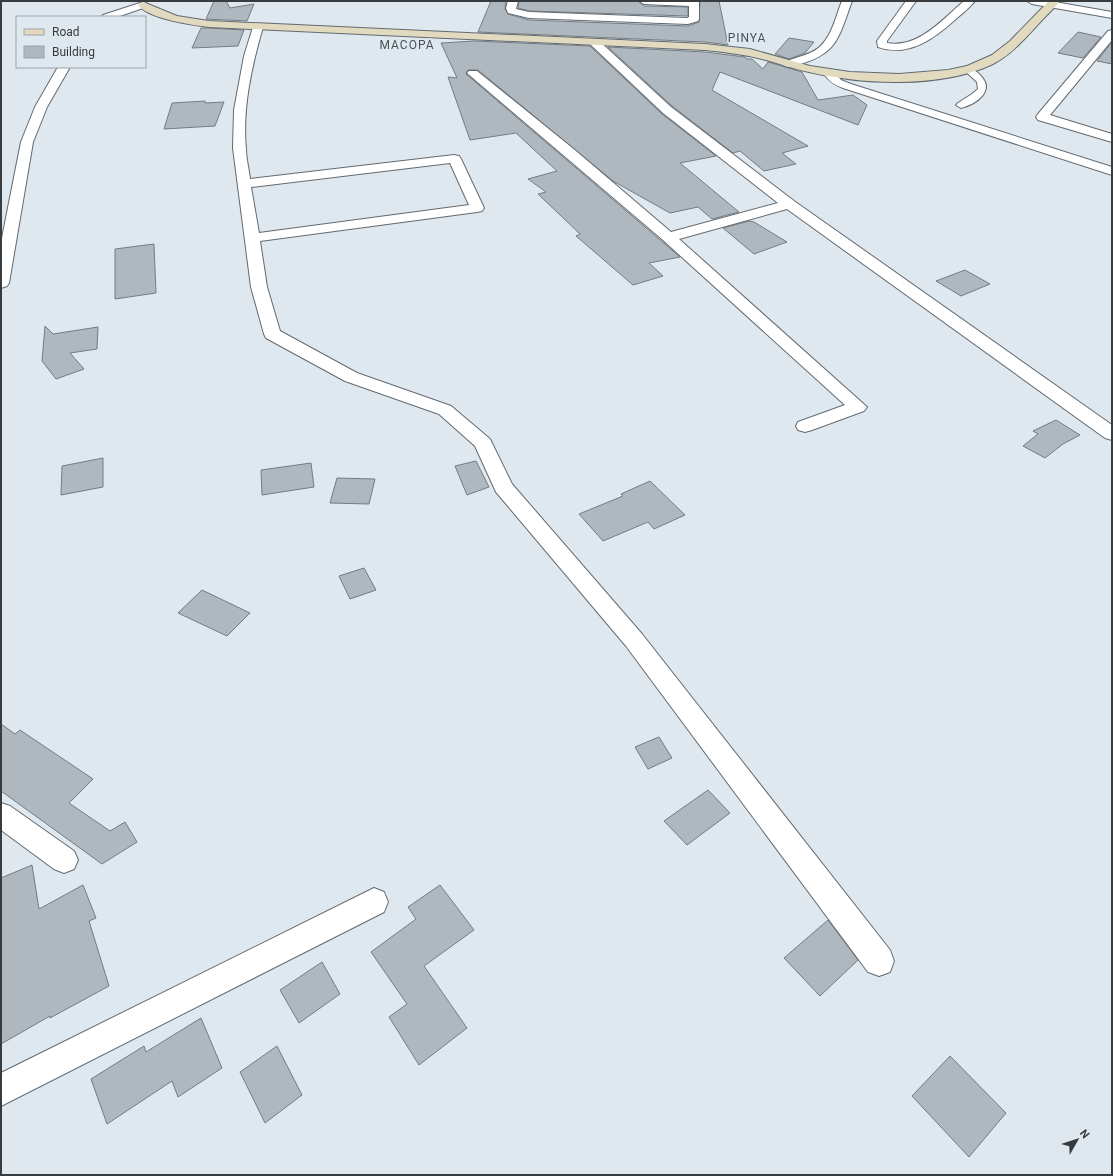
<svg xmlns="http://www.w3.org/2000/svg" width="1113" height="1176" font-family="Roboto,sans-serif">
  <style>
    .building { fill: #b0b8bf; stroke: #747c83 }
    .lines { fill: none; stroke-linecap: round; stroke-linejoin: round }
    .lane-casing { stroke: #626a71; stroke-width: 2 }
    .street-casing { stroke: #626a71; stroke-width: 2 }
    .secondary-casing { stroke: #626a71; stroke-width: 2 }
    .lane { fill: #fff; fill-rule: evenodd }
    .street { fill: #fff; fill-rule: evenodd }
    .secondary { fill: #e2dabe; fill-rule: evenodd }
    .labels { text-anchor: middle; stroke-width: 3.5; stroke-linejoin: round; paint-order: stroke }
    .far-neighbourhood-label { font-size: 12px; letter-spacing: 1px; fill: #4b5258; stroke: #dfe8ef }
  </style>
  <rect width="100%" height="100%" fill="#dfe8ef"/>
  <!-- building -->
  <path class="building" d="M214,1H226L230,8L254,4L247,21L206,19Z
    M491,1H506L505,9L508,14L529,20L688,26L699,22L700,1H719L728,45L705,42L478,32Z
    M519,1H638L644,6L688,7V16L529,11L518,8Z
    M201,28H209L244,30L238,46L192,48Z
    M1078,32L1101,37L1083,58L1058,53Z
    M789,38L814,42L805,53L789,59L775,54Z
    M474,41L590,46L662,114L716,156L680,163L739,212L712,219L698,207L670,213L613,181L478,70H468L466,74L680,257L649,263L663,276L633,285L576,236L580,234L538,194L546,192L528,179L557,171L516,133L470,140L448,77L457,78L441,43Z
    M1112,42V64L1097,61Z
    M608,47L705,52L745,57L747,59H752L763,69L768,62L802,72L818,100L853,95L867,105L858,125L720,72L712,90L808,146L782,153L796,164L764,171L740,151L733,153L672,106Z
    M205,101V103L224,102L215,126L164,129L172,103Z
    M749,221L754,222L787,242L754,254L723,228Z
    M154,244L156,293L115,299V249Z
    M965,270L990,284L961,296L936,281Z
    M45,326L53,334L98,327L97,349L70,353L84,369L56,379L42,361Z
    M1056,420L1080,435L1063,444L1045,458L1023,446L1038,434L1033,431Z
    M103,458V487L61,495L62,466Z
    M476,461L489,487L467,495L455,466Z
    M311,463L314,487L262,495L261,470Z
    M337,478L375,479L369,504L330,503Z
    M650,481L685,515L654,529L648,522L603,541L579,514L623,496L621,494Z
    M364,568L376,590L350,599L339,576Z
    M202,590L250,613L227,636L178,613Z
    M1,724L15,734L20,730L93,779L69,803L110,831L125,822L137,842L102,864L1,791Z
    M659,737L672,758L648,769L635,747Z
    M708,790L730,813L687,845L664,821Z
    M32,865L39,909L83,885L96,918L89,921L109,986L50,1018V1016L1,1044V878Z
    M440,885L474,930L424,966L467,1028L419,1065L389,1017L407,1004L371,952L416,919L408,907Z
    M828,920L858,960L820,996L784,958Z
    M322,962L340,994L299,1023L280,990Z
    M201,1018L222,1068L178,1097L172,1081L107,1124L91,1079L144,1046L146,1052Z
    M277,1046L302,1095L265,1123L240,1072Z
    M950,1056L1006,1113L969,1157L912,1096Z"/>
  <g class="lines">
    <defs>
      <path id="lane" d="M967,66C972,68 977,72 980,75C996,91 976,104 961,108L956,105L958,103L972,94L978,89L977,82L963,69Z"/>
      <path id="street" d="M508,1H518L516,9L529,12L687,18L689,17V6L644,4L639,1H699V19L698,21L688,24L529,18L508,13L506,8Z
        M842,1H852C837,43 836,56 789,67L785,66L783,64L785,62C794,58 804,56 812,52C831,43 835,18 842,1Z
        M906,1H916L887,41V43C918,49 943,19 964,1H975C970,7 963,13 957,18C935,38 909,58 878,47L877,41Z
        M1027,1H1049L1112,12V18L1032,4Z
        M143,2L146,3L148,5L146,7L117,17H102L103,15Z
        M258,24L263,27C252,65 242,108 246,149C246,159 249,169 250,179L454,155L459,156L461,159L484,208L482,211L477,212L260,241L267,287L280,331L357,373L451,406L490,439L512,484L642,634L890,950L894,961L890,972L879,976L868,972L626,646L496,492L475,446L439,414L345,381L266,338L264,334L251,287L233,148L234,110L244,56L253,27ZM450,163L469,205L259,233L251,187Z
        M1112,30V40L1050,115L1112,134V142L1038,120L1036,117L1038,114L1108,31Z
        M594,39L598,40L671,107L794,201L1112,425V440L1105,438L787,209L679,239L867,407L864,411L812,430L805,432L798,430L796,426L798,422L845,405L663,240L467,73L469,71H477L576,151L671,232L778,203L663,113L590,44L589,42L590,40Z
        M58,67H70L47,107L33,142L9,283L7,286L1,288V243L21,142L35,107Z
        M829,70L833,71L841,80L851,84L1112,167V175L843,88C834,85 829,81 823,73L825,71Z
        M1,803L10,806L74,851L78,860L74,869L64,873L54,869L1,830Z
        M374,888L384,892L388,902L384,912L1,1106V1073Z"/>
      <path id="secondary" d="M1049,1H1060C1055,7 1049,13 1043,19C1028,35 1012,55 991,65C940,88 863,85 809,72C793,69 778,63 762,59C743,54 724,52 705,50L209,27C192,25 149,19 138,5L143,2L177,16L209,21L705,44L750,49L810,66L850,72L899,74L948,70L967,66L992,55L1010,41Z"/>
    </defs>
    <!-- lane casing -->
    <use href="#lane" class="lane-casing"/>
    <!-- street casing -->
    <use href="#street" class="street-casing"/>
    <!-- secondary casing -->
    <use href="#secondary" class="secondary-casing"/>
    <!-- lane -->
    <use href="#lane" class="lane"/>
    <!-- street -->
    <use href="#street" class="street"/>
    <!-- secondary -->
    <use href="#secondary" class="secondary"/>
  </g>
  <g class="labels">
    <!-- far-neighbourhood labels -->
    <g class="far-neighbourhood-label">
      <text x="747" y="42">PINYA</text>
      <text x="407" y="49">MACOPA</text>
    </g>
  </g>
  <!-- border -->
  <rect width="1113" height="1176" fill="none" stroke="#383c3f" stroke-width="4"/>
  <!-- legend -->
  <rect x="16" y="16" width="130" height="52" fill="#dfe8ef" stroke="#9ca3a9"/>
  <rect x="24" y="29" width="20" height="6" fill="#e2dabe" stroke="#9ca3a9"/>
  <text x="52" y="36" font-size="12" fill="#383c3f">Road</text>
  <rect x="24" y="46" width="20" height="12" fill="#b0b8bf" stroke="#9ca3a9"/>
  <text x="52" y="56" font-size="12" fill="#383c3f">Building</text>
  <!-- north arrow -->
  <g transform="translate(1077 1140) rotate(51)" stroke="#dfe8ef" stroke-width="3" paint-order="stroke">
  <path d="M0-3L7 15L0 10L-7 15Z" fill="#383c3f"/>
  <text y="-6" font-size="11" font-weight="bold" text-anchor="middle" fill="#383c3f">N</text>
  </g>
</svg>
